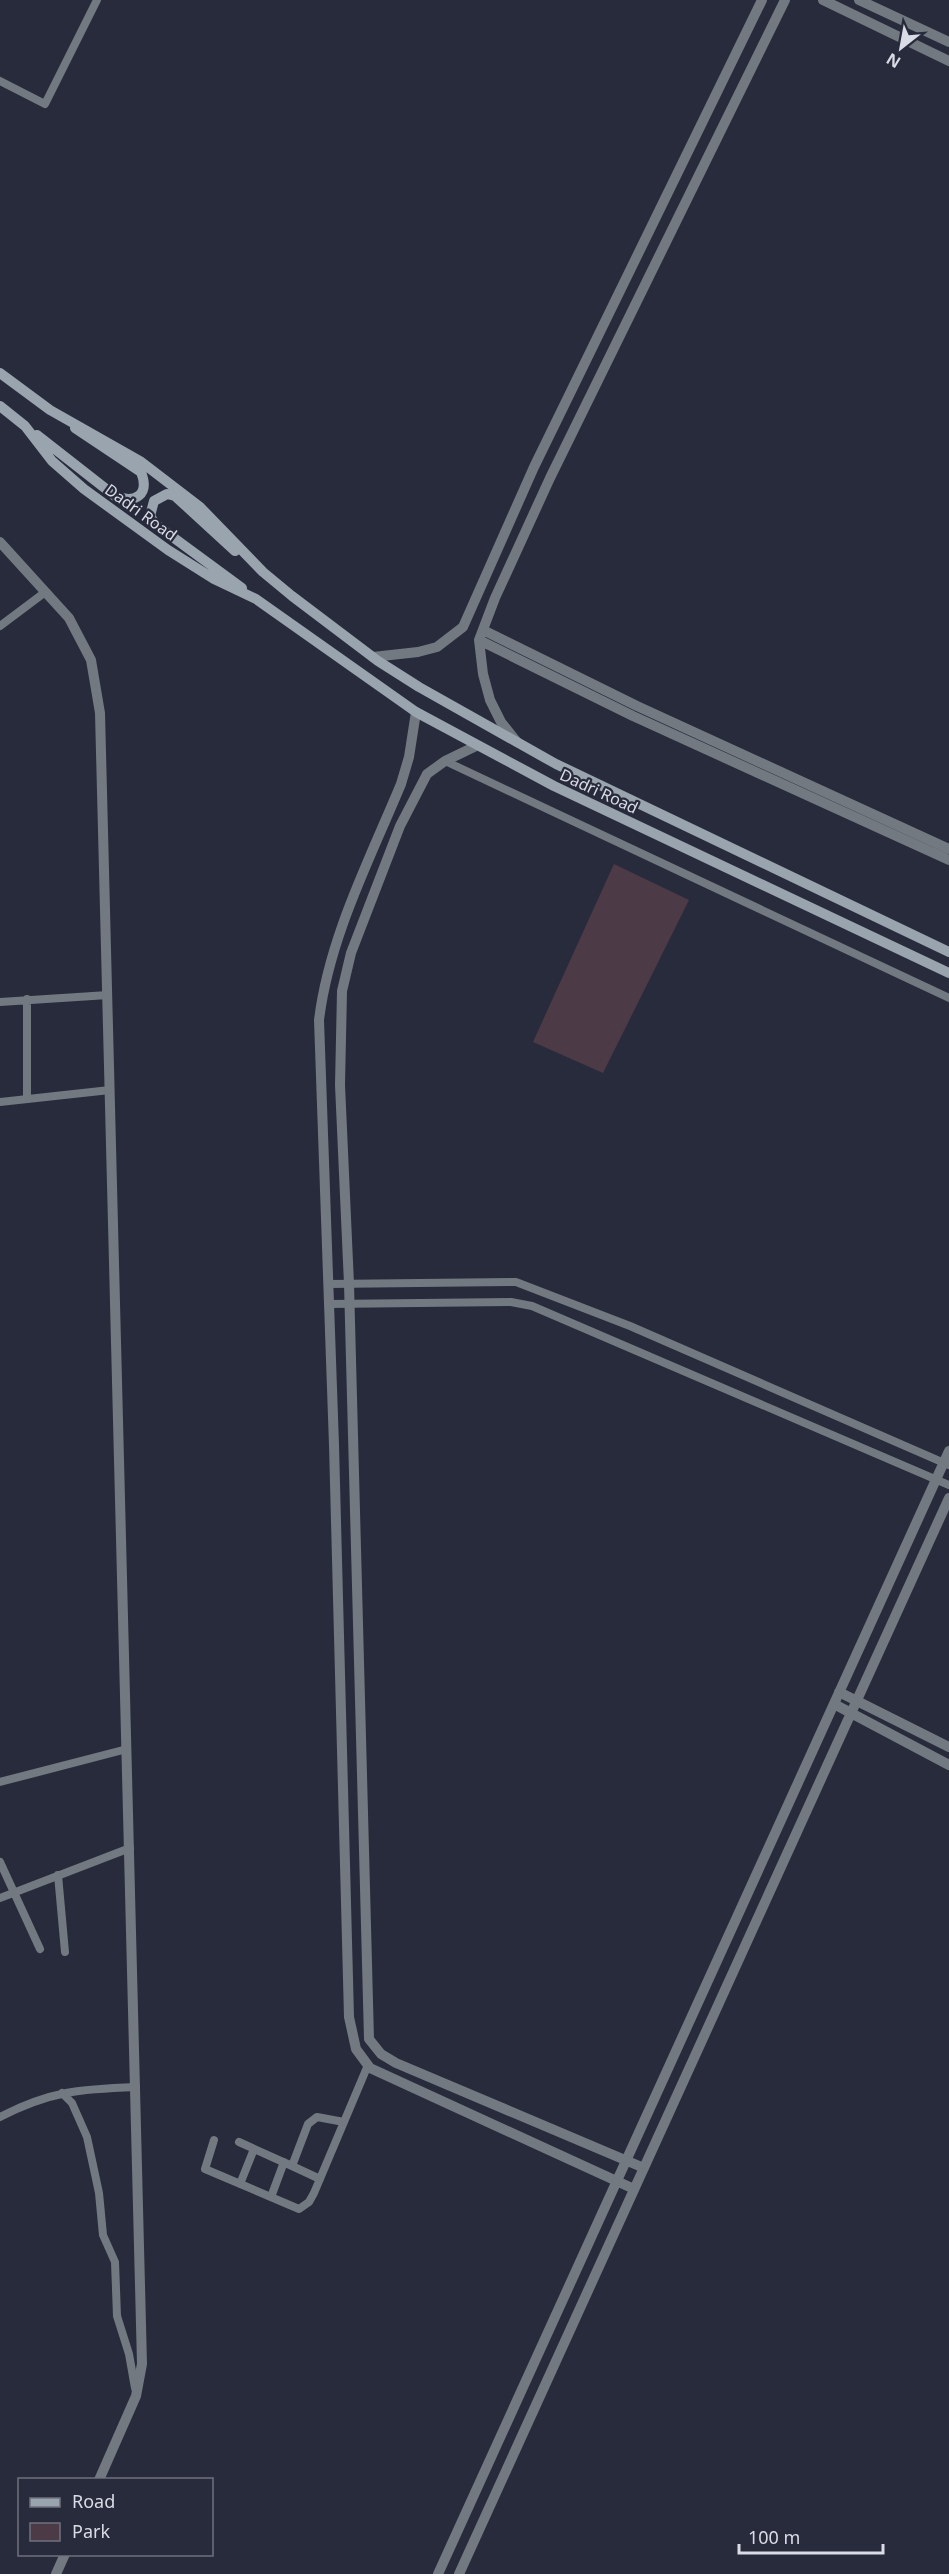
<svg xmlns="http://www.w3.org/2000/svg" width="949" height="2574" font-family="'Noto Sans',sans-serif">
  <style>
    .green { fill: #4d3a47 }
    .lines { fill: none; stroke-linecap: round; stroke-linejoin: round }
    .minor { stroke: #727980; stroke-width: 8 }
    .tertiary { stroke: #727980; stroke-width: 10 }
    .secondary { stroke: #99a4af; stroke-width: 10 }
    .labels { text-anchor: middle; stroke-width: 4.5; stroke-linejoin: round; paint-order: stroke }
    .street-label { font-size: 16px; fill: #d9dbe6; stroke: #282b3b }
  </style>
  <rect width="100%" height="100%" fill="#282b3b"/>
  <!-- green -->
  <path class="green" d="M614,864L689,900L603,1073L533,1042Z"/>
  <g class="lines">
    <!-- minor -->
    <path class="minor" d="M0,81L45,104L97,0
      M0,626L44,593
      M445,761L949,998
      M27,999V1099
      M0,1002L108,995
      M0,1102L110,1090
      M329,1284L516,1282L630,1326L949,1465
      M329,1304L511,1302L532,1306L949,1485
      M0,1782L127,1749
      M0,1862L40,1949
      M58,1875L65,1952
      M0,1898L130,1848
      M62,2093L72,2103L87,2137L99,2193L103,2235L115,2262L117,2316L129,2354L135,2388
      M0,2117C50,2091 81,2089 136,2087
      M214,2140L205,2169L299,2209L309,2202L314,2193L368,2065
      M239,2142L292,2166L308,2124L317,2117L344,2122
      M292,2166L320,2179
      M240,2184L254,2149
      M271,2197L284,2162"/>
    <!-- tertiary -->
    <path class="tertiary" d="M823,0L949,61
      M859,0L949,42
      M0,542L69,618L91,660L100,713L142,2364L136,2396L99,2480
      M483,630L637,706L949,849
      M479,640L633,716L949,860
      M373,657L418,652L437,647L463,627L534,467L762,0
      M416,712L409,757L401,784C369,861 329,938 319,1020L334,1445L349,2017L356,2049L370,2068L634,2189
      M517,742L501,722L490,700L483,674L479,640L495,598L550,478L785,0
      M476,746L445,761L427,774L400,826L351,953L342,991L340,1085L349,1284L369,2039L381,2054L396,2063L644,2168
      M839,1692L949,1747
      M834,1704L949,1765
      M56,2574L65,2554
      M438,2574L949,1451
      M459,2574L949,1498"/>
    <!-- secondary -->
    <path class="secondary" d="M0,373L50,410L140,461L200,507L263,572L292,596L378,661L419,687L556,764L949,952
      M0,406L25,426L52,461L84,489L168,550L214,579L256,599L416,712L554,786L949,973
      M37,435L115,496C135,504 150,495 141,472L75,428
      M235,551L175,496L167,494L154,501L150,516L155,524L242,588"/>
  </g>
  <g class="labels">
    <!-- street labels -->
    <g class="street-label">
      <text transform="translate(141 512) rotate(36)" y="6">Dadri Road</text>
      <text transform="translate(599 791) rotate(25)" y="6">Dadri Road</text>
    </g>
  </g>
  <!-- legend -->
  <rect x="18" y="2478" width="195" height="78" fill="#282b3b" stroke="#6f717f" stroke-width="1.5"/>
  <rect x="30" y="2498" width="30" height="9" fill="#99a4af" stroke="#6f717f" stroke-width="1.5"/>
  <text x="72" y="2508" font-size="18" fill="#d9dbe6">Road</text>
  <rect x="30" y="2523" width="30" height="18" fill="#4d3a47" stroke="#6f717f" stroke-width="1.5"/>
  <text x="72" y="2538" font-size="18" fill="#d9dbe6">Park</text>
  <!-- north arrow -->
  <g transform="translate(901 48) rotate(211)" stroke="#282b3b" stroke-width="4.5" paint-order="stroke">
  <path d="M0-4.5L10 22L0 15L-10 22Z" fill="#d9dbe6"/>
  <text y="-9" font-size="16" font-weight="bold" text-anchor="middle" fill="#d9dbe6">N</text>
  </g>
  <!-- scale -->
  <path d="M739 2544v9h144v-9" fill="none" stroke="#d9dbe6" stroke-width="3"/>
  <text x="748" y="2544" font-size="18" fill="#d9dbe6" stroke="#282b3b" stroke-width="4.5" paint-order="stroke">100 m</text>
</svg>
